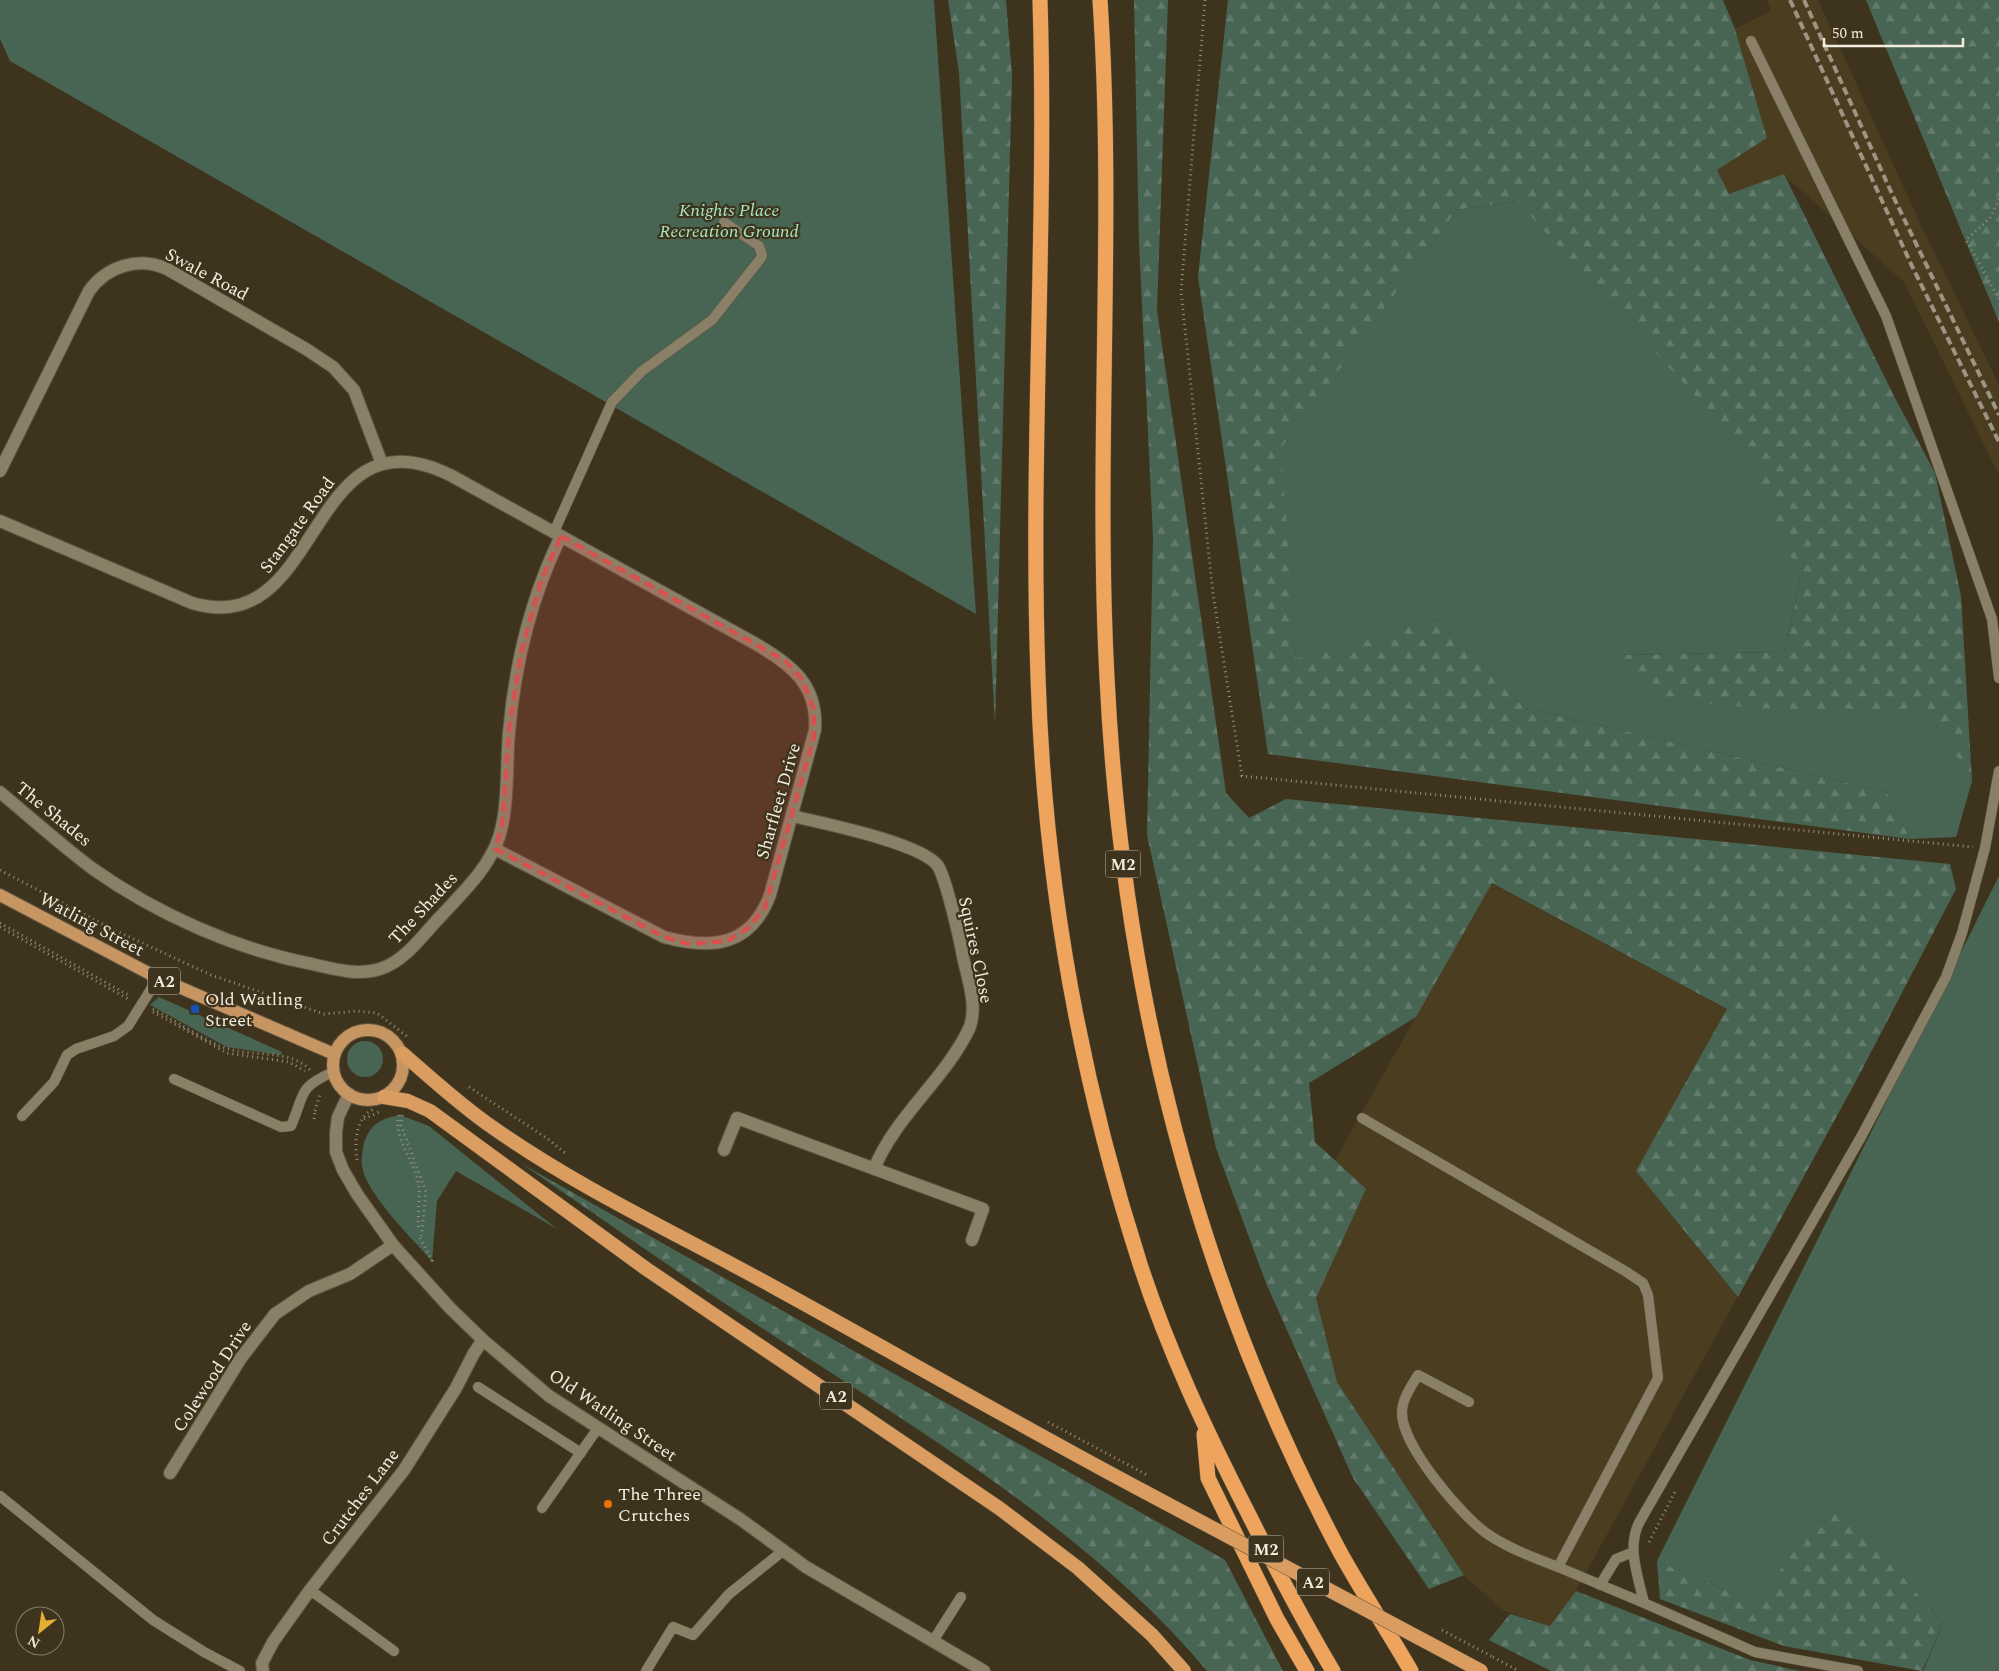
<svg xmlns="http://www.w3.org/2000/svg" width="1999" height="1671" font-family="Spectral,serif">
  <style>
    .built { fill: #4a3d20 }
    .green { fill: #486554 }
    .forest { fill: url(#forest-firs) }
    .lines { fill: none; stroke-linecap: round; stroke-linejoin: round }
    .service-casing { stroke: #5b523f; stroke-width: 11 }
    .minor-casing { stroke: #5b523f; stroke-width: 14 }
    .tertiary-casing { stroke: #5b523f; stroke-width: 14 }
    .primary-casing { stroke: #5b523f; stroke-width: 14 }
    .trunk-casing { stroke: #5b523f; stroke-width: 15 }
    .motorway-casing { stroke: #5b523f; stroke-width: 16 }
    .path { stroke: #978f7d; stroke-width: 3; stroke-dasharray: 1 4; stroke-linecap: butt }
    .service { stroke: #8a7f67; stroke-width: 10 }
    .minor { stroke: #8a7f67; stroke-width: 12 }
    .tertiary { stroke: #8a7f67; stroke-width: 12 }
    .primary { stroke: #c69561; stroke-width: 12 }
    .trunk { stroke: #da9c5f; stroke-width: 14 }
    .motorway { stroke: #eea45d; stroke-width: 15 }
    .rail { stroke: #9d9584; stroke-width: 4; stroke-dasharray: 8 4; stroke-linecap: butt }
    .trunk-bridge-casing { stroke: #5b523f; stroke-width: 15; stroke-linecap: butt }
    .path-bridge { stroke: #978f7d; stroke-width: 3; stroke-dasharray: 1 4; stroke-linecap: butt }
    .trunk-bridge { stroke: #da9c5f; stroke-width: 14 }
    .marked { fill: #dc4f4d; fill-opacity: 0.2; stroke: #dc4f4d; stroke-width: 4; stroke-dasharray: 10 6; stroke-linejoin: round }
    .transit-dot { fill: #1a4fb4; stroke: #3e341e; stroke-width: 2 }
    .food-dot { fill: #e8710a; stroke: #3e341e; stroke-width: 2 }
    .labels { text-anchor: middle; stroke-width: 4.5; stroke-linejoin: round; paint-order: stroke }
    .shield { fill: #3e341e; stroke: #bdb6a6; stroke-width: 1 }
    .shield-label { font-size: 16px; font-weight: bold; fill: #f3ede0 }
    .park-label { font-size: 18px; font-style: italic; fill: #a5e7c0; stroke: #3e341e }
    .street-label { font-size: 18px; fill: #f3ede0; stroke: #3e341e }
    .poi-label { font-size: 18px; fill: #f3ede0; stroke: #3e341e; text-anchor: start }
  </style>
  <defs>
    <pattern id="forest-firs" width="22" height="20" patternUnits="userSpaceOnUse" patternTransform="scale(1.25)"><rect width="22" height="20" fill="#486554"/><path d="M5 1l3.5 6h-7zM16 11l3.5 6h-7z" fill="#637b6c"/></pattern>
  </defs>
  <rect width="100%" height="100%" fill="#3e341e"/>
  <!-- built -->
  <path class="built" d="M1767,0H1818L1920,223L1999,385V475L1904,282L1784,175L1729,195L1717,170L1767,138L1735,29L1771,11Z
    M1491,883L1857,1079L1576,1591L1550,1626L1504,1611L1353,1478L1266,1283Z"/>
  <!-- green -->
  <path class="green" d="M0,0H934L976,614L10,61L0,39Z
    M1517,201L1754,452L1800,580L1785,652L1618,655L1855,715H1930L1972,781L1956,837L1910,839L1887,792L1525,708L1437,619L1296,660L1280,448L1457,210Z
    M1999,876V1671H1923L1943,1624L1834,1497L1756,1603L1657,1561Z
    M159,997L282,1052L281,1055L227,1047L150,1005Z
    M347 1059a18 18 0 1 1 36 0a18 18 0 1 1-36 0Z
    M400,1115L429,1126L557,1229L456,1171L437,1201L432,1261C412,1238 366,1194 362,1166C361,1159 363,1149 364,1143C371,1123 381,1119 400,1115Z"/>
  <!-- forest -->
  <path class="forest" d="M948,0H1006L1012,75L995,725L959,72Z
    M1134,0H1168L1157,310L1226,793L1249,818L1286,799L1950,864L1956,889L1857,1079L1738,1297L1636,1171L1727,1009L1492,883L1416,1017L1309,1083L1315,1142L1366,1189L1316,1298L1337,1382L1464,1575L1429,1589L1353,1478L1266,1283L1216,1148L1147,835L1153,538L1139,242Z
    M1228,0H1723L1735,29L1767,138L1717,170L1729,194L1784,174L1895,398L1935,473L1961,596L1972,781L1930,715H1855L1667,701L1617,655L1785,652L1800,580L1751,457L1517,201L1457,210L1281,448L1296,659L1437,619L1525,708L1887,792L1910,839L1268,754L1198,277Z
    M1866,0H1999V322Z
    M522,1164L1225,1560L1283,1671H1207C1096,1538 933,1439 788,1345C698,1287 611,1225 522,1164Z
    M1834,1496L1943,1624L1922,1671L1784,1646L1660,1599L1657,1561L1756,1603Z
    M1576,1591L1750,1660L1800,1671H1551L1489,1640L1510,1614L1550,1626Z"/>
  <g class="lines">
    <defs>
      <path id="service" d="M1751,41L1886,316L1992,619L1999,678
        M554,532L612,402L642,371L712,320L761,258L762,255L759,246L724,222
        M174,1079L281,1127L291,1126C305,1094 297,1088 333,1072
        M22,1116L54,1082L67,1055L76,1049L114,1036L128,1026L158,978
        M1362,1118L1625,1271L1643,1283L1648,1295L1658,1378L1558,1567L1644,1603
        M478,1387L581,1453
        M1469,1402L1418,1375C1411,1387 1402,1399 1402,1413C1402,1446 1462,1517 1489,1535C1510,1549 1535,1558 1558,1567
        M0,1496L153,1620L204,1652L240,1671
        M542,1508L598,1428
        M1600,1585L1616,1559L1633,1552
        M310,1590L394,1651
        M933,1641L961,1597
        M646,1671L673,1627L693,1635L729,1594L784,1550
        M1858,1671L1755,1652L1644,1603C1638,1576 1626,1546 1640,1521L1861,1137L1946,977L1962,933L1985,848L1999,771"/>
      <path id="minor" d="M0,471L89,291C107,266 139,256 167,269L306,349L333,367L354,390L382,464
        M0,521L192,603C325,643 305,401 452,476L756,644C792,665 818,685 815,730L770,895C751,946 712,950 664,937L495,849
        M0,792C31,818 61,845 93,869C157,914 235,949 312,964C334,969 357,976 380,969C406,961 424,933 442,915C463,892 489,868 499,837C509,806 506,764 509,732C515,664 531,597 561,536
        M792,816C822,823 922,843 938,866C946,879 960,939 963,957C968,980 979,1009 968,1031C943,1081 895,1117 874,1169
        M724,1150L737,1118L983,1209L972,1240
        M483,1340L549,1396L740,1519L806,1567L984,1671
        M170,1473L241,1358L275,1314L309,1291L350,1274L393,1245"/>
      <path id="tertiary" d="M263,1671L262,1663L273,1642L310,1590L404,1470L456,1388L474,1353L483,1340L450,1308L393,1245L357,1194L343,1170L336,1152V1132L338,1117L349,1094"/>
      <path id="primary" d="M0,895L158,978L334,1054
        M333 1065a35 35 0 1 1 70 0a35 35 0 1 1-70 0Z"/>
      <path id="trunk" d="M402,1053C431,1078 460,1105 492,1127C580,1189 678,1234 772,1286C896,1354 1019,1425 1145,1492
        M384,1097L408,1101L430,1111L645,1268L999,1508L1078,1568L1152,1635L1184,1671"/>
      <path id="motorway" d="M1040,0C1047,225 1030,451 1038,677C1044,877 1079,1074 1140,1264C1168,1350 1206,1431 1247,1511C1274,1565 1302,1619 1333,1671
        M1100,0C1115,225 1095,452 1107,678C1122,987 1194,1278 1340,1552C1362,1592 1388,1631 1411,1671
        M1204,1434L1208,1478L1277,1619L1307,1671"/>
    </defs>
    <!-- service casing -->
    <use href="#service" class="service-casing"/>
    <!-- minor casing -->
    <use href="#minor" class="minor-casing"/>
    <!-- tertiary casing -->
    <use href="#tertiary" class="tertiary-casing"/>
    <!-- primary casing -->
    <use href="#primary" class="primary-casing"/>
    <!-- trunk casing -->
    <use href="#trunk" class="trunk-casing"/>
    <!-- motorway casing -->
    <use href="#motorway" class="motorway-casing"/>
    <!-- path -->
    <path class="path" d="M1205,0L1181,291L1213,594L1242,776L1973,847
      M1999,199L1990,218L1966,240L1999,299
      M0,870L110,928L211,975L324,1014L357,1011L377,1013L409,1038
      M0,923L130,996
      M0,927L130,1000
      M153,1009C175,1020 207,1043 229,1049C254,1057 291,1049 310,1070
      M153,1012L227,1053L289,1062L305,1071
      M469,1087L548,1139L565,1153
      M315,1111L320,1094
      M399,1115C393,1133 410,1157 416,1174C423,1194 416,1211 419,1231
      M402,1115L401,1125L426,1192L421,1239
      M314,1119L315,1109
      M364,1119L379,1112
      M357,1160C354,1143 356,1116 374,1109
      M420,1238L432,1261L430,1263
      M1649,1542L1676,1490
      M1493,1657L1519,1671"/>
    <!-- service -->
    <use href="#service" class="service"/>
    <!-- minor -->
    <use href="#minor" class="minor"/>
    <!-- tertiary -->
    <use href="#tertiary" class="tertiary"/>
    <!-- primary -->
    <use href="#primary" class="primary"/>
    <!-- trunk -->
    <use href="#trunk" class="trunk"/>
    <!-- motorway -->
    <use href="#motorway" class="motorway"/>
    <!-- rail -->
    <path class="rail" d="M1790,0L1911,264L1999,442
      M1804,0L1893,196L1999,415"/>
    <defs>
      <path id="trunk-bridge" d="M1145,1492L1481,1671"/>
    </defs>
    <!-- trunk-bridge casing -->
    <use href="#trunk-bridge" class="trunk-bridge-casing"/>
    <!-- path-bridge -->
    <path class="path-bridge" d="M1048,1422L1149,1476
      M1442,1630L1493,1657"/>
    <!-- trunk-bridge -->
    <use href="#trunk-bridge" class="trunk-bridge"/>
  </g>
  <!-- marked area -->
  <path class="marked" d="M561,536L786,661L802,679L814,709V738L765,908L748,928L728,941L688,944L664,937L495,849L502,824L509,728L521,652L541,580Z"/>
  <!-- markers -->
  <rect class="transit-dot" x="190" y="1004" width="10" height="10" rx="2.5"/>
  <circle class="food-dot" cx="608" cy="1504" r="5"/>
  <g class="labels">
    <!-- shield labels -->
    <g class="shield">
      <rect x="1105.5" y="850.5" width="35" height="27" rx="4"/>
      <rect x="148" y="967.5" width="32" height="27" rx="4"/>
      <rect x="820" y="1382.5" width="32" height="27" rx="4"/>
      <rect x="1248.5" y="1535.5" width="35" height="27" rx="4"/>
      <rect x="1297" y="1568.5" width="32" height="27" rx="4"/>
    </g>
    <g class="shield-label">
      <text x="1123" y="870">M2</text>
      <text x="164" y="987">A2</text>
      <text x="836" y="1402">A2</text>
      <text x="1266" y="1555">M2</text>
      <text x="1313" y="1588">A2</text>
    </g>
    <!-- park labels -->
    <g class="park-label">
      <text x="729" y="216">Knights Place<tspan x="729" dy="21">Recreation Ground</tspan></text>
    </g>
    <!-- street labels -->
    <g class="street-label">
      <text transform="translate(207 274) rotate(28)" y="6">Swale Road</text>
      <text transform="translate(297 525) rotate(-54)" y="6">Stangate Road</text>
      <text transform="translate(778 801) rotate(-74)" y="6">Sharfleet Drive</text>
      <text transform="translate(54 814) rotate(39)" y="6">The Shades</text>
      <text transform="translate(423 908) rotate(-47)" y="6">The Shades</text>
      <text transform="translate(92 924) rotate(28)" y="6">Watling Street</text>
      <text transform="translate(976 950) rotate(78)" y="6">Squires Close</text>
      <text transform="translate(212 1376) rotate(-57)" y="6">Colewood Drive</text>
      <text transform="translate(613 1415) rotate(34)" y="6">Old Watling Street</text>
      <text transform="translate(360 1497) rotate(-53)" y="6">Crutches Lane</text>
    </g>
    <!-- poi labels -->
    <g class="poi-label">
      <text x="205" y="1005">Old Watling<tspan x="205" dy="21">Street</tspan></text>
      <text x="618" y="1500">The Three<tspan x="618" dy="21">Crutches</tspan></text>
    </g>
  </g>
  <!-- north arrow -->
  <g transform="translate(40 1631) rotate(210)"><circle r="24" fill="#3e341e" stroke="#867e6c"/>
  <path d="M0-4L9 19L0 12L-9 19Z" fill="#e3ae34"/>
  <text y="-8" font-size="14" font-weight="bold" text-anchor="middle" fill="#f3ede0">N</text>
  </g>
  <!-- scale -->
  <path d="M1824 38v8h139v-8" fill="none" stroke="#f3ede0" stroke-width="2.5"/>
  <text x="1832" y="38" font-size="15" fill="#f3ede0" stroke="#3e341e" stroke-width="4" paint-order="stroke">50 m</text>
</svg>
